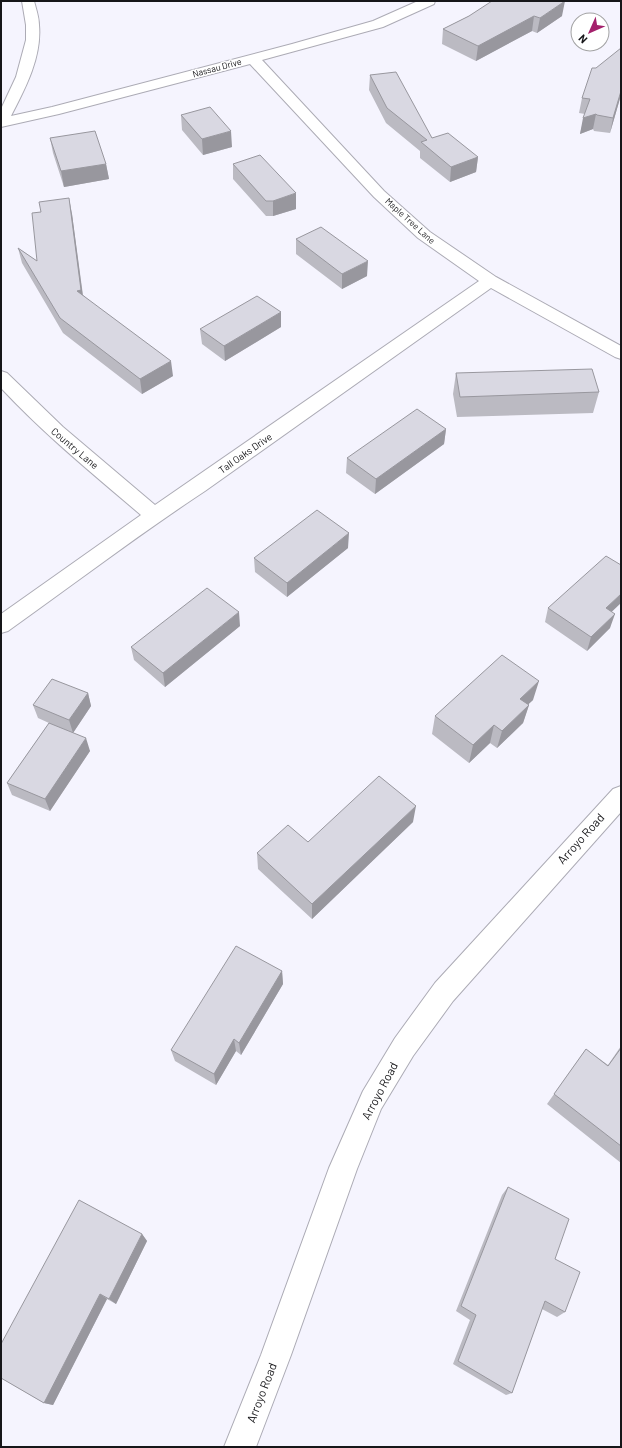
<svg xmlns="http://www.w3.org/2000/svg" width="622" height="1448" font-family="Barlow,sans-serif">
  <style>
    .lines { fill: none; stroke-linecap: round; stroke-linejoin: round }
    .minor-casing { stroke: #acabb5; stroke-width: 2 }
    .minor { fill: #fff; fill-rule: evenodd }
    .wall { fill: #bbbac2 }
    .shaded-wall { fill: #98979e }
    .building { fill: #d9d8e2; stroke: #98979e }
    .labels { text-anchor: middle; stroke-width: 3; stroke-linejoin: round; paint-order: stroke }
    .far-street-label { font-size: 9px; fill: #161619; stroke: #fff }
    .street-label { font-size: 10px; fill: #161619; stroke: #fff }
    .near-street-label { font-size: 12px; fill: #161619; stroke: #fff }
  </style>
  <rect width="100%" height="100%" fill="#f5f4fe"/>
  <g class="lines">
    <defs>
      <path id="minor" d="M22,1H34C36,9 39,17 39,25C42,57 25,89 11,116L52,107L292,44L373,21L418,1H435L434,4L383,27L262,60L384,191L430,232L496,277L621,346V359L615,357L491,288L205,491C138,535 74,584 8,631L1,633V614L141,515C93,474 44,434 1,388V371L7,373L63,427L155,505L479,281L418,238L374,197L250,64L59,114L1,127V109L16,77L26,40V25Z
        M621,786V812L453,1001L413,1056L381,1109L357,1169L291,1355L256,1447H224L261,1355L329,1168L363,1091L395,1038L435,983L613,789Z"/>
    </defs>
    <!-- minor casing -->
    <use href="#minor" class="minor-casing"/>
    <!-- minor -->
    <use href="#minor" class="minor"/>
  </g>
  <!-- wall -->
  <path class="wall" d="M469,16H562L537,33L532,31L476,61L442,44L443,29Z
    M621,48V95L610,133L594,131L593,129L580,134L585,114L579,113L582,98Z
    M370,75L432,138L478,157L476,172L450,182L420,158V151L386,123L369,90Z
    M181,115L232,147L203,155L182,130Z
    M50,138L106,164L109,179L64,187L53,153Z
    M233,164L296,209L273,216H266L233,179Z
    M72,214L83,295L173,376L142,394L63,333L22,263L18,248L37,261Z
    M296,239L367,276L342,289L296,254Z
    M281,327L225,361L202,344L200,329Z
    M456,373L599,392L593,413L457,417L453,394Z
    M446,429L444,444L375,494L346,473L347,458Z
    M348,548L287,597L255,572L254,558Z
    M548,608L612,612L610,628L587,651L545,622Z
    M240,626L165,687L134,660L131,647Z
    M88,693L91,706L73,733L90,751L50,811L12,795L7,783L49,723L38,718L33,705Z
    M533,700L528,704L529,705L523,723L497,748L490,743L469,763L432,734L435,716Z
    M413,822L312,919L258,869L257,853L308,842Z
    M282,971L283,984L241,1055L236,1051L216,1085L175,1061L171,1050Z
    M621,1046V1163L547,1104L586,1049L608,1065Z
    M508,1187L565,1312L557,1317L542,1309L512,1393L506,1395L453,1364L470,1320L456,1311L502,1195Z
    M142,1234L147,1241L116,1304L107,1299L53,1405L44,1403L1,1378Z"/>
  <!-- shaded-wall -->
  <path class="shaded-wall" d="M565,1L562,16L537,33L540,18Z
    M534,16L532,31L476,61L478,46Z
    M621,91V95L610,133L613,118Z
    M596,114L593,129L580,134L583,118Z
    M231,131L232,147L203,155L202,139Z
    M478,157L476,172L450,182L451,167Z
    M106,164L109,179L64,187L61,171Z
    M296,193V209L273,216V201Z
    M69,198L72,214L84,305L77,291Z
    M368,261L367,276L342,289V274Z
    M281,312V327L225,361L224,346Z
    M171,361L173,376L142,394L140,379Z
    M446,429L444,444L375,494L376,479Z
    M349,533L348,548L287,597V583Z
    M621,594V603L601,622L606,608Z
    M239,612L240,626L165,687L163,673Z
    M615,614L610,628L587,651L591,637Z
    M539,681L533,700L515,717L520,699Z
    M88,693L91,706L73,733L69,720Z
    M529,705L523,723L497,748L502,731Z
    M494,725L490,743L469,763L473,745Z
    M86,738L90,751L50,811L45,799Z
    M416,806L413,822L312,919V904Z
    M282,971L283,984L241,1055L239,1043Z
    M234,1039L236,1051L216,1085L214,1074Z
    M142,1234L147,1241L116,1304L109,1299Z
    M100,1294L107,1299L53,1405L44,1403Z"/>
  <!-- building -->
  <path class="building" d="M492,1H565L540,18L534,16L478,46L443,29L469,16Z
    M621,48V91L613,118L597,115L596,114L583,118L590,99L582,98L592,68H596Z
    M396,72L432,138L448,133L478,157L451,167L421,142L427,140L387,108L370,75Z
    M210,107L231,131L202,139L181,115Z
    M95,131L106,164L61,171L50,138Z
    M260,155L296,193L273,201H266L233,164Z
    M69,198L81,290L77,291L171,361L140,379L60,318L18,248L37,261L32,213L41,212L39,202Z
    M321,227L368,261L342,274L296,239Z
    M257,296L281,312L224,346L200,329Z
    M592,369L599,392L460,397L456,373Z
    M417,409L446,429L376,479L347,458Z
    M317,510L349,533L287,583L254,558Z
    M606,556L621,565V594L606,608L615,614L591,637L548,608Z
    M207,588L239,612L163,673L131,647Z
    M502,655L539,681L520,699L529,705L502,731L494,725L473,745L435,716Z
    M52,679L88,693L69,720L33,705Z
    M49,723L86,738L45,799L7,783Z
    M379,776L416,806L312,904L257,853L288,825L308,842Z
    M236,946L282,971L239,1043L234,1039L214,1074L171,1050Z
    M621,1048V1146L554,1094L586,1049L608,1066Z
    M508,1187L569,1219L555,1259L580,1272L565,1312L545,1301L512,1393L458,1361L476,1315L461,1306Z
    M79,1200L142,1234L109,1299L100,1294L44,1403L1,1378V1344Z"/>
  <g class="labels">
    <!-- far-street labels -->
    <g class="far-street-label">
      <text transform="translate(217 68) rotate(-15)" y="3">Nassau Drive</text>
      <text transform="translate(410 221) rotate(42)" y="3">Maple Tree Lane</text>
    </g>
    <!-- street labels -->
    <g class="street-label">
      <text transform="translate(75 448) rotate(40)" y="4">Country Lane</text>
      <text transform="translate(245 453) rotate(-35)" y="4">Tall Oaks Drive</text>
    </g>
    <!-- near-street labels -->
    <g class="near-street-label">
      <text transform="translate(581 839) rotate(-48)" y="4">Arroyo Road</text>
      <text transform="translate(380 1091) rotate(-62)" y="4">Arroyo Road</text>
      <text transform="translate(262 1393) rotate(-69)" y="4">Arroyo Road</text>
    </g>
  </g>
  <!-- border -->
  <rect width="622" height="1448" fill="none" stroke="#161619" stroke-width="4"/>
  <!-- north arrow -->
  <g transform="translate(590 32) rotate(225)"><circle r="19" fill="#ffffff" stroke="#a2a2a3"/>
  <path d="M0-3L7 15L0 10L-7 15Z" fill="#a4206c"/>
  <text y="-6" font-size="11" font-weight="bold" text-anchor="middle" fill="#161619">N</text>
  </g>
</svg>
